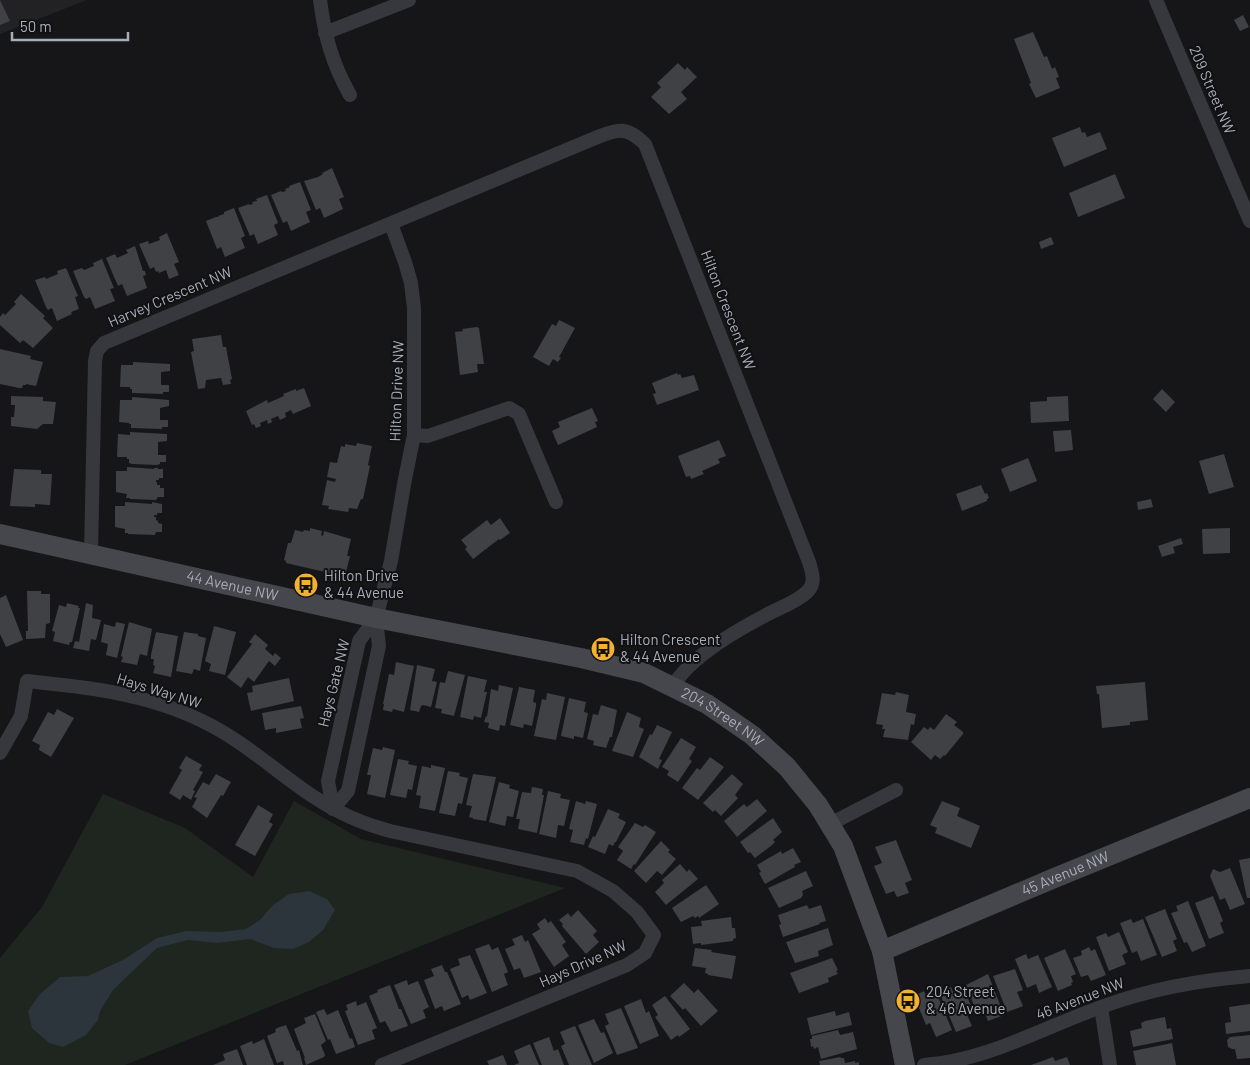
<svg xmlns="http://www.w3.org/2000/svg" width="1250" height="1065" font-family="Barlow,sans-serif">
  <style>
    .built { fill: #222225 }
    .green { fill: #1e261f }
    .water { fill: #2c353c }
    .building { fill: #404145 }
    .lines { fill: none; stroke-linecap: round; stroke-linejoin: round }
    .street { stroke: #37383d; stroke-width: 14 }
    .secondary { stroke: #45474d; stroke-width: 20 }
    .labels { text-anchor: middle; stroke-width: 4; stroke-linejoin: round; paint-order: stroke }
    .street-label { font-size: 15px; fill: #a8adb8; stroke: #111113 }
    .poi-label { font-size: 15px; fill: #a8adb8; stroke: #111113; text-anchor: start }
  </style>
  <rect width="100%" height="100%" fill="#161618"/>
  <!-- built -->
  <path class="built" d="M0,0H87L0,34Z"/>
  <!-- green -->
  <path class="green" d="M103,794L185,828L253,877L294,801L361,839L565,888L125,1065H0V958L42,907Z"/>
  <!-- water -->
  <path class="water" d="M309,891L327,899L335,910L323,930L309,942L293,949L274,948L250,939L217,943L188,940L157,948L113,990L100,1011L98,1020L86,1035L63,1047L49,1043L32,1028L28,1011L40,994L60,977L88,976L123,960L157,938L186,931L221,932L246,929L260,920L273,905L289,894Z"/>
  <!-- building -->
  <path class="building" d="M0,0L10,21L0,25Z
    M1243,15L1249,27L1240,31L1234,20Z
    M1033,32L1044,57L1047,56L1052,69L1055,67L1059,77L1056,78L1060,88L1036,98L1029,84L1031,83L1014,39Z
    M678,63L685,70L687,67L697,77L681,92L687,99L669,114L651,97L661,87L657,83Z
    M1080,127L1082,133L1085,132L1087,137L1100,132L1107,149L1064,167L1052,138Z
    M332,168L344,197L339,199L343,209L324,218L320,208L316,210L304,181L318,177L323,174L322,173Z
    M1115,174L1125,198L1078,217L1069,193Z
    M300,182L311,210L306,212L310,222L291,231L287,221L283,223L271,195L281,191L282,192L286,191L285,189L290,187L289,186Z
    M267,195L278,223L274,225L278,235L258,244L254,234L250,236L238,208L249,204V205L253,204L252,202L257,201L256,199Z
    M234,208L245,236L241,238L245,248L225,257L221,247L217,249L206,221L216,217H219L218,216L224,214V212Z
    M167,233L179,262L174,264L179,275L169,279L166,270L159,273L158,271L156,272L154,267L150,269L139,244L148,241L149,244L160,240L159,237Z
    M1051,237L1054,244L1041,249L1039,242Z
    M135,246L143,271H145L146,275L143,276L147,288L127,296L122,284L118,286L106,258L115,254L117,258L128,253L126,250Z
    M102,259L114,288L110,289L115,301L95,309L90,297L86,299L84,297L73,271L82,268L84,270L94,266L93,263Z
    M66,268L78,296L75,297L79,309L71,312L72,314L57,321L52,308L48,310L46,307L35,280L45,277L46,279L58,274L57,271Z
    M21,294L45,316L43,318L53,328L33,348L23,340L20,343L0,325V317L3,313L5,315L16,304L14,302Z
    M559,320L575,328L559,357L561,358L558,362L553,359L549,366L533,357L552,324L556,326Z
    M477,327L479,328L484,364H477L478,372L460,375L455,332L463,331L462,329Z
    M221,335L223,347H226L232,379L230,380L231,384L223,385L221,378L206,380L205,388L198,389L191,352L194,351L192,339Z
    M0,349L31,356L30,359L43,362L36,386L26,384V385H23L22,388H19L0,384Z
    M133,362L170,364V371L161,372V385H169V392H163V394L132,393V389H130V387H120L121,365H133Z
    M677,373L678,375L680,374L682,378L694,375L699,390L657,405L653,394L656,393L652,383Z
    M304,388L311,406L293,414L291,410L285,413L286,417L280,420L278,416L271,419L272,422L268,424L267,420L260,423L261,426L256,428L254,424L252,425L246,411L267,400L268,403L284,396L283,394L296,389V391Z
    M1162,389L1175,402L1166,412L1153,399Z
    M11,396L43,397V401L56,402L53,424H43L37,429L11,426V417H14L15,405H11Z
    M1068,396L1069,421L1031,423L1030,402L1047,401V397Z
    M132,397L169,400V406L160,408V420H168V427H162V429L131,428V424H129V423L119,422L120,400H132Z
    M592,408L598,421L595,422L597,427L558,445L552,431L560,427L558,422Z
    M1071,430L1073,450L1055,452L1053,431Z
    M130,432L167,434V441L158,442V455H166V462H160V464L157,465L132,464L129,463V459H127V457H117L118,434L130,435Z
    M719,440L726,456L718,459L720,463L702,471L704,474L691,479L690,476L686,477L678,456Z
    M357,443L372,446L368,465L370,466L363,499H361L357,509L349,508L348,512L328,509L329,506L322,505L327,480L335,482L336,479L327,477L330,462L337,463L341,446L345,447V444L356,446Z
    M1224,454L1234,487L1209,494L1199,461Z
    M1028,458L1037,481L1010,492L1001,469Z
    M127,467L154,469V468H158V469H163V478H159V480H156V482H157V485H160V488H164V497H158L156,500L130,499V498H126L127,494L116,492V471H127Z
    M14,469L41,470V474H52L50,505L35,504V507L10,506Z
    M981,485L985,494L987,493L989,498L987,499V501L962,511L956,494Z
    M1151,499L1153,507L1138,510L1137,502Z
    M125,502L152,504V502L162,504V513H157V515H154V517H156V520L158,521V523L162,524V532H156L155,535L128,534V533H125V529L115,527V506H125Z
    M500,518L510,533L500,540L499,539L473,559L465,549L467,547L461,540L487,520L491,525Z
    M310,528L322,531L321,535L323,536L324,531L351,539L347,556H350L346,572L338,575L286,563V561L284,560L288,543H291L295,530L303,532L304,530L310,531Z
    M1230,528V553L1203,554L1202,529Z
    M1181,538L1183,544L1173,547L1175,553L1162,557L1158,546Z
    M27,591H41V594H50V623L46,624L45,638L26,639V631H28Z
    M6,595L23,640L6,647L0,634V598Z
    M67,603L79,606L78,608H80L72,642H70L69,645L53,641L55,632L52,631L59,605L66,607Z
    M86,603L93,605L92,618L101,620L96,640L91,639L89,651L73,648L75,641L79,642Z
    M116,622L125,624L117,658L106,655L108,644L101,642L104,624L115,627Z
    M129,622L152,629L147,656L140,654L137,665L121,662L123,657L121,656Z
    M214,626L236,632L225,675L209,671L211,664L205,661Z
    M156,632L178,636L171,677L153,673L155,666L153,665L154,659H151V655Z
    M184,632L198,634V636L206,638L200,671L194,669L192,674L176,671Z
    M255,634L268,645L265,649L273,656L275,653L281,658L275,666L269,661L254,682L248,677L241,688L227,677L252,644L249,642Z
    M396,662L414,666L404,712L393,709L392,712L383,710L384,704H383L389,674L394,675Z
    M417,665L435,669L432,681L437,682L431,707L423,705L421,706L419,712L410,710Z
    M448,671L465,675L454,716L441,713L442,709L435,708L440,682L445,683Z
    M468,676L487,680L484,692H487L481,718L474,716L473,720L460,717Z
    M289,678L294,701L251,711L247,693L253,692L252,686Z
    M1145,682L1148,720L1130,722V725L1102,728L1099,694H1097L1096,686Z
    M499,685L513,688L505,726L500,725L499,731L488,728L489,723L484,722L486,716L487,717L491,689L498,691Z
    M519,687L535,690L533,702L536,703V706L532,726L524,724L523,728L510,725Z
    M896,692L909,695L906,712L916,714L914,725L911,724L908,740L883,737L885,729H882L883,725L876,724L882,693L895,695Z
    M547,693L565,697L556,740L534,736L542,699L546,700Z
    M569,698L586,702L584,712L588,713L583,738L574,736V739L561,736Z
    M601,705L617,710L612,737H610L606,748L593,745L594,741L587,739L593,714L598,715Z
    M301,706L304,718L300,719L302,728L276,733V728L265,730L262,713Z
    M57,709L74,718L51,757L39,750L40,745L32,741L48,712L54,715Z
    M627,712L641,718L639,727L644,729L633,757L612,751Z
    M946,714L957,722L954,725L963,732V734L945,756L944,755L940,759L935,755L931,760L911,742L924,727L928,730L930,727L934,730Z
    M657,725L672,732L659,759L662,760L658,769L639,757L650,734L652,735Z
    M681,738L696,747L689,759L692,761L678,782L667,775L669,771L662,767Z
    M383,747L395,750L385,798L367,794L371,775H367L373,748L382,750Z
    M186,756L202,765L199,770L203,772L193,790L195,791L191,800L183,795L180,800L169,793L182,770L179,768Z
    M710,757L724,767L698,800L682,788L697,768L700,770Z
    M398,759L409,761L408,764L417,766L412,790L408,789L406,798L390,795Z
    M431,765L445,768L435,811L419,808L421,796L416,795L422,766L431,768Z
    M448,771L460,773L459,776L468,778L462,804L458,803L455,816L439,813Z
    M216,774L231,782L223,796L221,795L207,818L192,807L197,798L194,797L203,782L209,785Z
    M473,774L496,777L486,821L473,819V818L469,817L472,806L466,805Z
    M732,774L743,784L735,795L738,798L721,816L715,810L713,812L703,803Z
    M499,782L510,785L509,788L519,791L513,817L507,816L505,826L489,822Z
    M532,787L543,789L542,795H544L537,833L518,829L520,819H516L522,792L531,793Z
    M548,791L561,794L560,798L570,800L564,826L558,825L556,838L539,834Z
    M757,799L767,811L737,837L724,821L744,804L747,807Z
    M576,801L585,804L586,801L597,804L588,839L586,838L584,845L570,842L573,830L569,829Z
    M942,801L960,808L957,816L980,826L971,848L935,833L937,828L930,825Z
    M258,805L273,814L269,822L273,824L255,856L235,845Z
    M608,809L620,814L618,818L626,822L616,842H615L613,846L609,844L605,854L588,847L593,836L595,837Z
    M773,818L782,832L773,840L775,842L772,845L755,858L750,852L748,853L740,842Z
    M635,823L643,827L645,825L656,832L635,865L634,864L631,869L617,860L623,851L618,847Z
    M896,840L912,880L905,883L909,893L897,897L894,891L886,894L874,866L882,863L875,847Z
    M661,841L670,850L668,852L676,859L662,875L657,871L646,883L634,871Z
    M793,848L801,862L794,865L795,867L765,884L759,873L761,872L757,865L781,851L782,854Z
    M1250,858V898H1247L1239,860Z
    M680,864L687,872L689,869L698,879L666,905L655,892L664,883L662,880Z
    M1230,868L1245,904L1230,910L1225,898L1220,900L1210,876L1213,869L1220,872Z
    M806,871L813,886L802,891L803,895L801,898L779,908L768,888Z
    M706,885L719,904L699,918L698,916L695,918L693,916L681,922L672,908Z
    M1213,896L1223,921L1220,923L1224,933L1209,939L1195,903Z
    M1188,901L1206,946L1192,952L1187,942L1184,943L1171,913L1178,911L1176,906Z
    M807,905L809,909L821,905L826,921L819,923L820,924L783,937L779,925L781,924L778,915Z
    M1165,909L1177,939L1173,941L1177,951L1162,957L1145,917Z
    M578,910L597,931L593,935L599,942L586,954L562,926L563,924L559,920L568,913L571,917Z
    M731,917L732,928H735L736,938L733,939V941L701,945V943L693,944L691,927L702,926L701,921Z
    M545,918L548,923L551,921L566,942L562,945L569,956L554,967L532,934L540,929L537,924Z
    M1131,919L1133,923L1143,919L1157,955L1141,961L1137,951L1132,953L1120,923Z
    M828,928L833,945L818,951L819,956L795,963L786,942Z
    M1119,932L1128,952L1122,955L1126,964L1109,971L1096,937L1106,933L1108,937Z
    M522,935L525,942L528,940L541,972L524,978L520,968L514,970L505,949L515,945L512,939Z
    M489,944L492,950L498,947L508,972L504,974L508,985L492,992L475,949Z
    M1089,947L1091,951L1095,949L1106,975L1091,981L1088,975L1081,977L1073,958L1082,955L1081,951Z
    M695,948L712,950L711,952L736,956L732,979L708,975V974L705,973L706,968L692,966Z
    M1065,949L1076,974L1071,976L1073,982L1071,983L1072,985L1058,991L1044,958Z
    M1026,954L1028,959L1038,955L1052,987L1039,993L1036,984L1027,988L1015,959Z
    M470,955L487,993L470,1000L468,995L462,998L450,969L460,965L458,959Z
    M832,958L838,970L836,971L838,974L828,978L829,982L799,993L790,973Z
    M442,965L445,972H447L461,1004L444,1011L442,1006L435,1009L424,980L434,976L431,969Z
    M1015,969L1023,990L1017,992L1023,1006L1007,1012L993,976Z
    M988,974L1004,1015L988,1021L984,1011L979,1013L976,1011L966,985Z
    M407,980L408,985L418,981L429,1007L423,1010L426,1018L411,1024L394,985Z
    M684,983L694,993L698,989L718,1011L701,1026L685,1008L683,1010L670,996Z
    M390,985L399,1009H401L408,1026L391,1032L385,1021L380,1023L369,996L378,992L377,990Z
    M951,987L953,992L963,987L974,1013L967,1015L972,1026L956,1032L939,992Z
    M924,991L926,996L936,992L952,1030L936,1037L930,1023L926,1025L914,996Z
    M665,996L690,1029L679,1037L678,1035L671,1040L655,1017L658,1015L652,1005Z
    M641,999L646,1013L649,1011L659,1036L640,1044L624,1006Z
    M356,1001L357,1006L366,1002L377,1028L372,1030L375,1039L358,1045L345,1011L348,1010L346,1005Z
    M1250,1004V1031L1226,1034L1225,1023L1231,1022L1229,1007Z
    M621,1008L638,1048L617,1055L605,1026L609,1024L605,1014Z
    M324,1009L327,1015L338,1010L350,1039L352,1038L355,1047L336,1054L330,1039L328,1040L316,1012Z
    M835,1011L836,1016L849,1012L852,1025L811,1035L807,1018Z
    M315,1014L326,1041L321,1045L325,1055L324,1057L306,1065L304,1058H305L294,1029L306,1023L304,1018Z
    M1165,1017L1167,1029L1171,1028L1173,1039L1133,1047L1130,1031L1142,1028L1141,1023L1145,1021Z
    M594,1019L601,1033L604,1032L613,1053L594,1063L578,1025Z
    M286,1025L297,1051L299,1050L303,1065H284L283,1061L277,1063L267,1036L276,1032L275,1030L277,1028Z
    M575,1026L592,1065H569L561,1046L565,1044L560,1032Z
    M838,1030L840,1035L853,1032L857,1049L821,1059L818,1047L814,1049L813,1046L811,1047L810,1039H812V1036Z
    M1250,1035V1058L1237,1059L1235,1049H1232L1228,1047L1227,1040L1230,1037Z
    M549,1037L554,1051L558,1049L564,1065H542L533,1043Z
    M264,1039L274,1065H247L240,1046L252,1041L253,1044Z
    M1172,1043L1176,1065H1136L1133,1051Z
    M530,1044L539,1065H514L519,1063L514,1051Z
    M237,1049L243,1065H213L225,1060L223,1054Z
    M503,1055L507,1065H489L487,1061Z
    M840,1057L841,1058H844L845,1063L855,1061V1063L859,1062V1065H820L819,1061Z
    M1053,1057L1055,1061L1067,1057L1070,1065H1031Z"/>
  <g class="lines">
    <!-- street -->
    <path class="street" d="M320,0C325,37 332,63 350,95
      M1156,0L1250,221
      M325,33L409,0
      M414,435L428,436L509,408L519,414L556,502
      M91,553L95,361L97,351L104,343L600,136C621,128 628,128 645,144L809,562C812,572 816,583 808,591C799,601 779,608 768,614C739,629 690,657 673,686
      M0,753L21,716L27,681C59,685 95,687 125,695C158,702 192,714 221,731C254,750 282,776 314,797C338,813 363,824 390,831L577,871L613,891L637,912L654,935L645,953L627,965L382,1065
      M333,809L328,781L359,641L376,618L391,561L405,479L414,435V308L411,283L405,262L391,224
      M333,809L348,791L379,646L376,618
      M830,824L896,790
      M1101,1007L1110,1065
      M924,1065C988,1060 1042,1028 1101,1007C1150,989 1199,980 1250,976"/>
    <!-- secondary -->
    <g class="secondary">
      <path id="s1" d="M0,534L376,618L581,658L644,673L707,704L752,735L787,767L818,805L843,846L882,951L905,1065"/>
      <path id="s2" d="M882,951L1052,879L1250,798"/>
    </g>
  </g>
  <!-- icons -->
  <defs>
    <symbol id="bus-disc" viewBox="-11 -11 22 22"><circle r="9.5" fill="#f2b134" stroke="#111113"/><path d="M-5-6H5V4H4V6H2V4H-2V6H-4V4H-5ZM-3.5-4V0h7V-4ZM-3.5 1.2v1.5H-2V1.2ZM2 1.2v1.5H3.5V1.2Z" fill="#111"/></symbol>
  </defs>
  <g fill-rule="evenodd">
    <use href="#bus-disc" x="292" y="571" width="28" height="28"/>
    <use href="#bus-disc" x="589" y="635" width="28" height="28"/>
    <use href="#bus-disc" x="894" y="987" width="28" height="28"/>
  </g>
  <g class="labels">
    <!-- street labels -->
    <g class="street-label">
      <text transform="translate(1212 90) rotate(67)" y="5">209 Street NW</text>
      <text transform="translate(170 297) rotate(-23)" y="5">Harvey Crescent NW</text>
      <text transform="translate(728 310) rotate(69)" y="5">Hilton Crescent NW</text>
      <text transform="translate(397 391) rotate(-88)" y="5">Hilton Drive NW</text>
      <text dy="5" stroke="none"><textPath href="#s1" startOffset="238">44 Avenue NW</textPath></text>
      <text transform="translate(334 683) rotate(-76)" y="5">Hays Gate NW</text>
      <text transform="translate(159 691) rotate(17)" y="5">Hays Way NW</text>
      <text dy="5" stroke="none"><textPath href="#s1" startOffset="749">204 Street NW</textPath></text>
      <text dy="5" stroke="none"><textPath href="#s2" startOffset="199">45 Avenue NW</textPath></text>
      <text transform="translate(583 964) rotate(-24)" y="5">Hays Drive NW</text>
      <text transform="translate(1080 999) rotate(-21)" y="5">46 Avenue NW</text>
    </g>
    <!-- poi labels -->
    <g class="poi-label">
      <text x="324" y="581">Hilton Drive<tspan x="324" dy="17">&amp; 44 Avenue</tspan></text>
      <text x="620" y="645">Hilton Crescent<tspan x="620" dy="17">&amp; 44 Avenue</tspan></text>
      <text x="926" y="997">204 Street<tspan x="926" dy="17">&amp; 46 Avenue</tspan></text>
    </g>
  </g>
  <!-- scale -->
  <path d="M12 32v8h116v-8" fill="none" stroke="#a8adb8" stroke-width="2.5"/>
  <text x="20" y="32" font-size="15" fill="#a8adb8" stroke="#111113" stroke-width="4" paint-order="stroke">50 m</text>
</svg>
